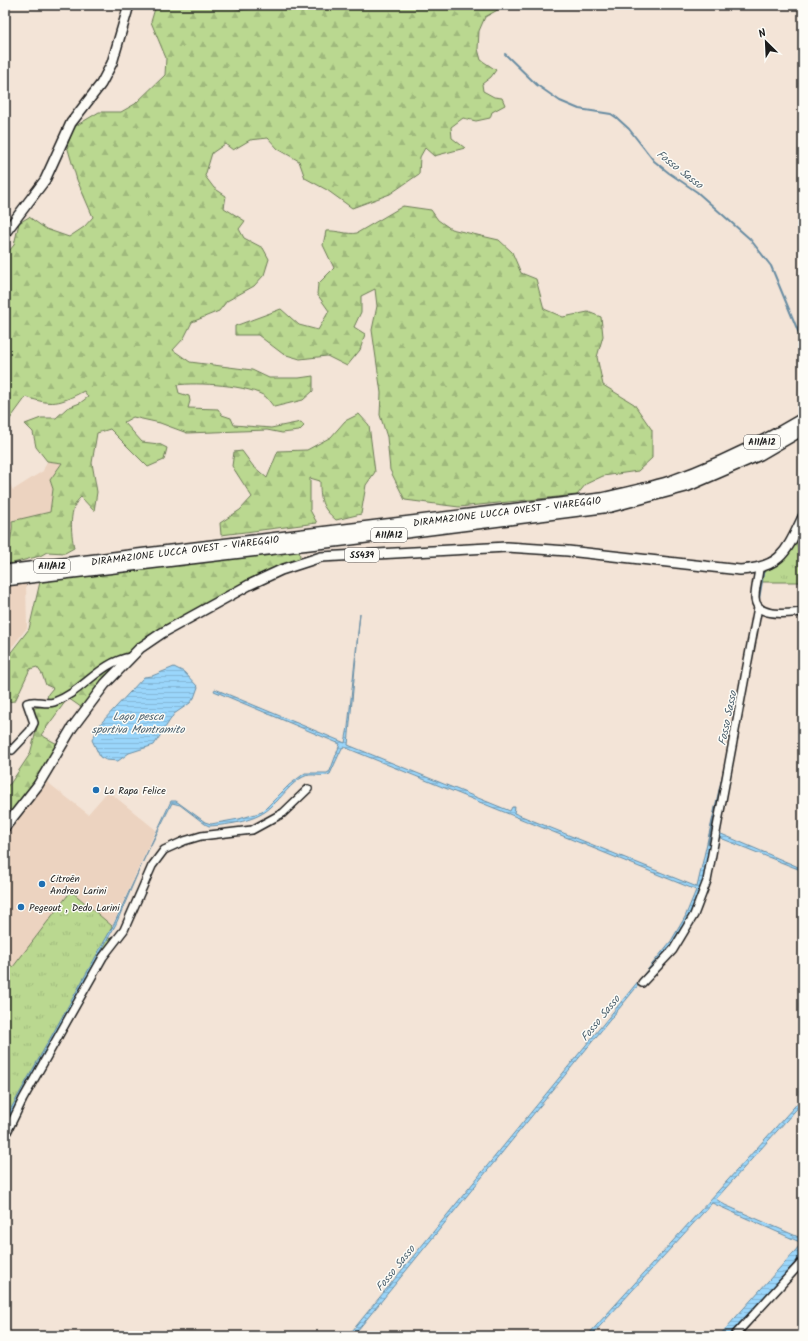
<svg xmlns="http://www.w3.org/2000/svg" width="808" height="1341" font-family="Kalam,sans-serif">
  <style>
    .built { fill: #ecd3c0 }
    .grass { fill: url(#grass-tufts); stroke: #6b7a56 }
    .forest { fill: url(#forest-firs); stroke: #6b7a56 }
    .water { fill: url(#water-rules); stroke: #688ca2 }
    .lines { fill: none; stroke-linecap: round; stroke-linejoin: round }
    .stream { stroke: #688ca2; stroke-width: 2 }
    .minor-casing { stroke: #1c1c1c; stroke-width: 10 }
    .major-casing { stroke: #1c1c1c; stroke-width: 12 }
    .highway-casing { stroke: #1c1c1c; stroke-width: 14 }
    .minor { stroke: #fdfcf7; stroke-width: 7 }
    .major { stroke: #fdfcf7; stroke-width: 9 }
    .highway { stroke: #fdfcf7; stroke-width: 11 }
    .poi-dot { fill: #1f6fb2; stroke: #fdfcf7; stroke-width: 1.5 }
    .labels { text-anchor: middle; stroke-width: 3; stroke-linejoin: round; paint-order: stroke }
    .shield { fill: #fdfcf7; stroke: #605f5e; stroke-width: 1 }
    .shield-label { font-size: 9px; font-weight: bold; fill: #1c1c1c }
    .street-label { font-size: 10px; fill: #1c1c1c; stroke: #fdfcf7 }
    .poi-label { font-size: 10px; fill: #1c1c1c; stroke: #fdfcf7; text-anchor: start }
    .water-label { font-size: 11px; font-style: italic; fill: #485d6a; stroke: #fdfcf7 }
  </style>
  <defs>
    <pattern id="grass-tufts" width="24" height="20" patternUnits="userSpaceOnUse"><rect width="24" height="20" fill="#bad890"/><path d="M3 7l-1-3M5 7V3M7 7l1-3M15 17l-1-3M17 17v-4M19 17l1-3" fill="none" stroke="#9fb97c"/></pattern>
    <pattern id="forest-firs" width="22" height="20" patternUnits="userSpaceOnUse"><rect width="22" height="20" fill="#bad890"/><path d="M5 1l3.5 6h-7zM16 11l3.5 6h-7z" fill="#9fb97c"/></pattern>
    <pattern id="water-rules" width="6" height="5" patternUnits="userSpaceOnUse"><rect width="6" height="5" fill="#9ad6fb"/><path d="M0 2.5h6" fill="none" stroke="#84b7d7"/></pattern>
  </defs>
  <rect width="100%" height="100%" fill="#f3e4d7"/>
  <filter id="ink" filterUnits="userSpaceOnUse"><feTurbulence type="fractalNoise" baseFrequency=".025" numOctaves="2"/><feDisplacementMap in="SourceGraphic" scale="8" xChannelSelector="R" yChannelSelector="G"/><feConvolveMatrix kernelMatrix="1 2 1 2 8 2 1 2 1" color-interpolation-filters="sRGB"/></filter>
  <g filter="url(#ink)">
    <!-- built -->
    <path class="built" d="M47,461L62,463L50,480L53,489L50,512L12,521V536L5,553V476L13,490L43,471Z
      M26,583L27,628L5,656V586Z
      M42,778L88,814L108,791L156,830L112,926L71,891L13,967L5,961V827Z"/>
    <!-- grass -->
    <path class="grass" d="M803,524V582H760V574C789,562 790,550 803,524Z
      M71,891L112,926L107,938L117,939L103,957L5,1139V961L13,967Z"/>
    <!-- forest -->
    <path class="forest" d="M156,5H227L241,10L262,7L265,5H502L501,8L485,17L479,31L478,49L481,60L496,70L491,77L482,84L483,91L494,97L502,98L505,105L492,112L490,118L476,121L463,118L451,127L452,138L465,148L434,156L425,148L420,157L419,174L390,194L352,208L327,190L305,178L299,161L278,149L268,138L250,140L233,150L225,144L212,153L205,176L214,188L226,196L224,208L245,221L239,229L244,238L263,248L269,259L264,275L254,286L227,301L219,311L192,322L184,338L173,350L190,362L252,370L269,378H299L313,376V391L303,400L274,407C271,404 269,400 266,397C250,385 196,382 177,385L179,393L189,396L190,401L188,408L218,409L222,415L231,418L234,425L271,428L301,422L304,426L299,431L282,433L267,430L187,433L160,423L133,417L124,422L142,442L159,444L167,448L164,460L148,467L110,429L97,433L92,463L97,492L94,511L81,497C68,508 71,532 74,548L65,553L47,552L40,556L5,565C5,548 14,538 12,521L50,512L53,489L50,480L62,463L47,461L36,447L33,432L25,424L41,418H56L67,408L80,403L88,397L84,391C59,404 53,406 26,397L10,419L5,417V256L14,245L19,223L29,217L46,229L69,237L84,227L93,217L77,180L67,146L74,127L99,112H121L135,104L165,75L166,58L151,22Z
      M403,206L431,210L438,220L451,229L499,240L512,252L521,273L536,279L544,309L563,317L588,312L601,317L603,336L597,357L603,385L634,404L652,430V458L638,471L603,476L586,484L577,495L459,507L405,500L390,470L387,437L380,415L381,393L372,330L377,306L375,289L361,296V312L354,327L365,334L360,350L347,366L327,356L300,359L283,354L258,335H235V326L281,309L299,325L318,330L329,311L317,294L318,284L334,268L323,245L326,231C337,230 347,235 357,233Z
      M359,414L369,425L375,472L366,485L361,514L336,520C321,507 320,500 320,481L310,478V510L317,523L221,535L220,523L240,510L252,497L232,466L234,452L242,451L253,466L267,478L278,451L307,450L331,437L345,421Z
      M299,550L301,563L281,570L140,648L85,710L68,698L41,735L61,746L16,815L5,806V787L10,784L30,754L38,724L34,708L53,705L47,699L48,694L53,688L46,685L42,674L37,667L30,669L15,701L5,702V660L29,629L40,582Z"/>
    <!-- water -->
    <path class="water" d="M360,613L348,745L510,811L512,807H515L514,813L697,887L733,728L703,882L687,920L670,946L353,1336H348L671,941L685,917L696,890L344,747L342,748L330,774C322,778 312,772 303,777C291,783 282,797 272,806C258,821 229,825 209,826L205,824L180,805L172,803L143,861L116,924L5,1127V1119L114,924L171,801H176L205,822L211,824L239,819L262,812L289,785L305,773H327L330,771L340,744L214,691L215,689L345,743L348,727Z
      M174,667L184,672L198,687L194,698L190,703L174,714L154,745L129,753L118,761L106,760L100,757L92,740L101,723L144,677L152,676Z
      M719,833L803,869V871L718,837Z
      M803,1097V1102L716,1199L725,1205L803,1239V1254L729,1336H719L802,1243L712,1203L591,1336H587Z"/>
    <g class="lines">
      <!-- stream -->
      <path class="stream" d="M505,54L537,85L560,101L579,109L611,114L617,118L629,129L654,161L669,173L697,192L750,239L771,266L803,343
        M793,528L803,504
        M759,599L764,569
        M708,843L720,789"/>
      <defs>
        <path id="minor" d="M759,569C758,578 755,588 755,597C755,619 789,613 803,612
          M5,746L12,750L30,731L34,723L27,703C35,699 45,705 54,702C83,692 99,662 131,657
          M642,983L673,950L694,915L707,881L758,607
          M5,1136L23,1099L103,957L124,930L152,866L164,850L184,841L201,836L252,830L283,813L308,789
          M734,1336L803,1261"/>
        <path id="major" d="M5,233L45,180L71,123L101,84L112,63L129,5
          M5,827L38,785L72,728L105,684L140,648L162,633L249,585L281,570L321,557L507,547L568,551L740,570C782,567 786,552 803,517"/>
        <path id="highway" d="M5,571L601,499C624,494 648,489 670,482C716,466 761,444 803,419
          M5,580L343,540L611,506L686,486L760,454L803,429"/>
      </defs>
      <!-- minor casing -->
      <use href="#minor" class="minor-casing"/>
      <!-- major casing -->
      <use href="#major" class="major-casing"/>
      <!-- highway casing -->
      <use href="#highway" class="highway-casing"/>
      <!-- minor -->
      <use href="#minor" class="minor"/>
      <!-- major -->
      <use href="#major" class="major"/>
      <!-- highway -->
      <use href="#highway" class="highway"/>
    </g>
  </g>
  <!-- markers -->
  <g class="poi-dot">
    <circle cx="96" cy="790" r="4"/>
    <circle cx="42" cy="884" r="4"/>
    <circle cx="21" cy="907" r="4"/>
  </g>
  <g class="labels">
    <!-- shield labels -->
    <g class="shield">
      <rect x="744" y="435" width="36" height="14" rx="3"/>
      <rect x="371" y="528" width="36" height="14" rx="3"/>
      <rect x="345" y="548" width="34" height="14" rx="3"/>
      <rect x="34" y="559" width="36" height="14" rx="3"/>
    </g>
    <g class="shield-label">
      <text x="762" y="445">A11/A12</text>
      <text x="389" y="538">A11/A12</text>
      <text x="362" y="558">SS439</text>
      <text x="52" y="569">A11/A12</text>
    </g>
    <!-- street labels -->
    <g class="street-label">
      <text transform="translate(507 511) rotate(-7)" y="4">DIRAMAZIONE LUCCA OVEST - VIAREGGIO</text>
      <text transform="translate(185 550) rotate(-7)" y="4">DIRAMAZIONE LUCCA OVEST - VIAREGGIO</text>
    </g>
    <!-- poi labels -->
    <g class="poi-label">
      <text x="104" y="794">La Rapa Felice</text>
      <text x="50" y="882">Citroën<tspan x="50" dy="12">Andrea Larini</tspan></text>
      <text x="29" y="911">Pegeout , Dedo Larini</text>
    </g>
    <!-- water labels -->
    <g class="water-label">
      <text transform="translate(680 169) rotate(38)" y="4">Fosso Sasso</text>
      <text x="138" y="720">Lago pesca<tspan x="138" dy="13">sportiva Montramito</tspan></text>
      <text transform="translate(727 718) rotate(-78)" y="4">Fosso Sasso</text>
      <text transform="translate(600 1018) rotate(-51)" y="4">Fosso Sasso</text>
      <text transform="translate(395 1268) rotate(-51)" y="4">Fosso Sasso</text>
    </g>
  </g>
  <!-- margin -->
  <rect width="808" height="1341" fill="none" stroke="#fdfcf7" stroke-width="20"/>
  <rect x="10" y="10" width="788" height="1321" fill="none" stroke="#1c1c1c" stroke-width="1.5" filter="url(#ink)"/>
  <!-- north arrow -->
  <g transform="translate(766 42) rotate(336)" stroke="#fdfcf7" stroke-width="3" paint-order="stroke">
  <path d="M0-3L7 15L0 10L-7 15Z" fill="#1c1c1c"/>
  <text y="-6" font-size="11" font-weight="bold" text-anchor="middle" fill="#1c1c1c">N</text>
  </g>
</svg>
